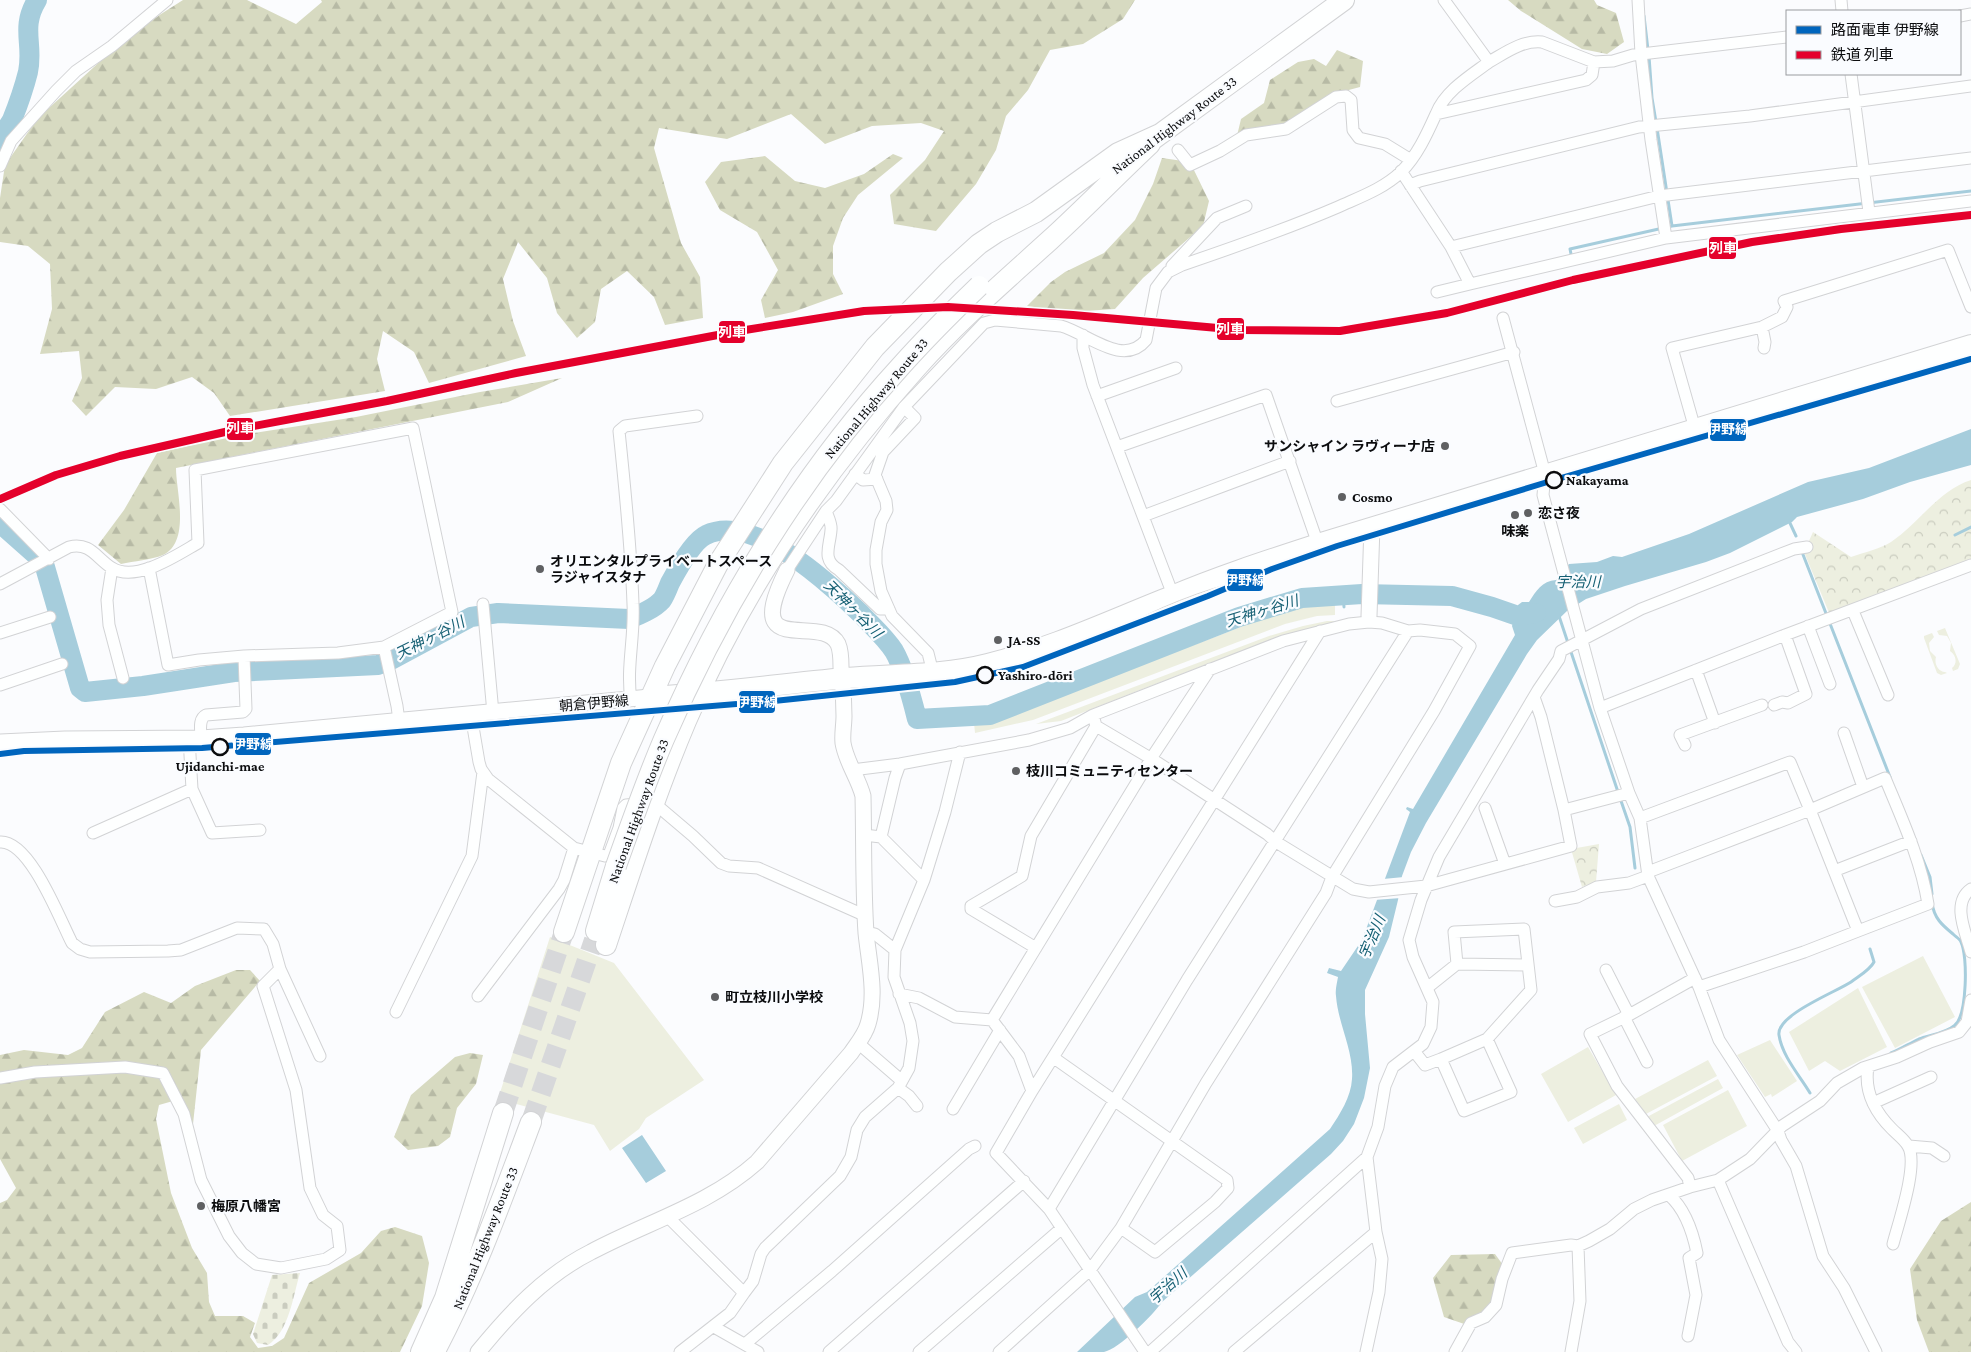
<svg xmlns="http://www.w3.org/2000/svg" width="1971" height="1352" font-family="'Crimson Pro','Noto Sans JP',serif">
  <style>
    .green { fill: #edefe0 }
    .forest { fill: url(#forest-firs) }
    .cemetery { fill: url(#cemetery-stones) }
    .park { fill: url(#park-crowns) }
    .water { fill: #a6cddc }
    .pier { fill: #fbfcfe }
    .lines { fill: none; stroke-linecap: round; stroke-linejoin: round }
    .stream { stroke: #a6cddc; stroke-width: 3 }
    .river { stroke: #a6cddc; stroke-width: 20 }
    .highway-tunnel { stroke: #d7d8da; stroke-width: 20; stroke-dasharray: 20 10; stroke-linecap: butt }
    .street-casing { stroke: #d2d3d5; stroke-width: 13 }
    .secondary-casing { stroke: #d2d3d5; stroke-width: 17 }
    .highway-casing { stroke: #d2d3d5; stroke-width: 22 }
    .street { stroke: #feffff; stroke-width: 11 }
    .secondary { stroke: #feffff; stroke-width: 15 }
    .highway { stroke: #feffff; stroke-width: 20 }
    .tram { stroke: #d7d7d8; stroke-width: 1 }
    .highway-bridge-casing { stroke: #d2d3d5; stroke-width: 22; stroke-linecap: butt }
    .highway-bridge { stroke: #feffff; stroke-width: 20 }
    .rail-1-casing { stroke: #fafcff; stroke-width: 11 }
    .rail-1 { stroke: #e4002b; stroke-width: 8 }
    .tram-1-casing { stroke: #fafcff; stroke-width: 10 }
    .tram-1 { stroke: #0065bd; stroke-width: 6 }
    .poi-dot { fill: #5f6062; stroke: #fafcff; stroke-width: 2 }
    .stop-dot { fill: #fafcff; stroke: #0b0c0e; stroke-width: 2.5 }
    .labels { text-anchor: middle; stroke-width: 4.5; stroke-linejoin: round; paint-order: stroke }
    .street-label { font-size: 14px; fill: #0b0c0e; stroke: #fafcff }
    .poi-label { font-size: 14px; font-weight: bold; fill: #0b0c0e; stroke: #fafcff; text-anchor: start }
    .stop-label { font-size: 14px; font-weight: bold; fill: #0b0c0e; stroke: #fafcff; text-anchor: start }
    .water-label { font-size: 15px; font-style: italic; fill: #166074; stroke: #fafcff }
    .line-badge { stroke: #fafcff; stroke-width: 2 }
    .badge-label { font-size: 14px; text-anchor: middle; font-weight: bold; fill: #fff }
  </style>
  <defs>
    <pattern id="forest-firs" width="22" height="20" patternUnits="userSpaceOnUse" patternTransform="scale(1.25)"><rect width="22" height="20" fill="#d7dac1"/><path d="M5 1l3.5 6h-7zM16 11l3.5 6h-7z" fill="#b7baa5"/></pattern>
    <pattern id="cemetery-stones" width="16" height="16" patternUnits="userSpaceOnUse" patternTransform="scale(1.25)"><rect width="16" height="16" fill="#edefe0"/><path d="M2 7V4a2 2 0 0 1 4 0v3zM10 15v-3a2 2 0 0 1 4 0v3z" fill="#caccbf"/></pattern>
    <pattern id="park-crowns" width="20" height="18" patternUnits="userSpaceOnUse" patternTransform="scale(1.25)"><rect width="20" height="18" fill="#edefe0"/><path d="M2 6a3 3 0 1 1 6 0M12 15a3 3 0 1 1 6 0" fill="none" stroke="#caccbf"/></pattern>
  </defs>
  <rect width="100%" height="100%" fill="#fbfcfe"/>
  <!-- green -->
  <path class="green" d="M1335,602V615L1317,616L1285,624L1033,720L975,733L974,723L978,721C1059,700 1136,666 1215,637C1255,622 1292,604 1335,602Z
    M1327,621H1336C1242,648 1152,686 1061,721L1036,724L1269,636L1303,626Z
    M1945,628L1960,664L1958,669L1953,671L1952,668C1958,663 1956,655 1950,651L1951,643L1947,636L1939,635L1937,631Z
    M1932,633L1934,637L1929,643L1930,651L1936,657C1934,664 1938,671 1945,672L1947,673L1941,675L1937,673L1924,638V636Z
    M550,937L614,963L704,1080L646,1118L639,1129L610,1151L594,1125L498,1099Z
    M1923,956L1955,1017L1895,1048L1862,987Z
    M1858,988L1887,1047L1840,1071L1825,1061L1809,1071L1789,1032Z
    M1770,1040L1797,1081L1772,1097L1771,1094L1765,1097L1737,1055Z
    M1588,1047L1616,1095L1568,1122L1541,1074Z
    M1708,1060L1717,1076L1646,1114L1635,1099Z
    M1718,1079L1723,1088L1654,1126L1647,1117Z
    M1728,1090L1747,1126L1682,1161L1663,1125Z
    M1619,1104L1627,1120L1583,1144L1574,1128Z"/>
  <!-- forest -->
  <path class="forest" d="M183,0H247L296,24L322,2L321,0H1135L1123,19L1083,44L1050,50L1028,90L1006,116L996,150L976,184L936,231L894,224L890,195L925,160L944,131L921,123L872,126L825,144L791,114L727,139L659,128L654,148L681,243L700,277L703,318L665,325L654,297L627,271L601,289L595,322L577,338L557,313L547,278L518,242L503,279L513,321L526,356L429,383L414,352L383,331L377,359L385,391L230,416L214,393L192,377L156,389L115,387L86,416L72,401L82,378L79,351L40,354L52,309L50,264L28,246L0,242V198L5,165L38,118L117,46L161,14Z
    M1508,0H1594L1597,5L1616,13L1624,42L1607,54L1582,49L1521,11Z
    M1337,50L1363,61L1360,87L1330,95L1284,127L1236,140L1241,119L1264,103L1270,80L1298,62L1314,59L1326,66Z
    M893,154L903,158L858,195L843,218L833,246V274L843,294L793,312L765,318L761,300L778,270L757,232L720,210L705,182L721,162L765,156L795,181L825,188L864,174Z
    M1162,158L1190,162L1209,201L1203,226L1143,278L1115,309L1070,312L1027,306L1051,282L1065,272L1104,253L1135,220L1153,184Z
    M562,378L508,402L176,468C176,491 191,542 163,555C151,560 134,561 121,564L98,545L124,510L157,453L241,435L356,417L480,392Z
    M236,970H250L260,981L201,1050L193,1124L173,1101L159,1105L156,1119L171,1193L192,1248L207,1273L209,1302L215,1316H243L255,1323L250,1337L258,1348L272,1346L284,1338L309,1283L361,1253L381,1231L395,1227L422,1236L429,1263L422,1306L400,1352H0V1203L7,1200L16,1188L0,1159V1055L24,1050L68,1055L82,1048L105,1012L144,992L171,1003L195,986Z
    M470,1053L483,1055L476,1084L457,1108L450,1137L438,1146L408,1150L394,1137L411,1095L455,1057Z
    M1971,1202V1352H1929L1917,1320L1910,1269L1941,1221Z
    M1495,1254L1503,1265L1493,1308L1470,1326L1444,1317L1433,1278L1451,1255Z"/>
  <!-- cemetery -->
  <path class="cemetery" d="M300,1273C293,1296 289,1332 268,1345L257,1343L253,1334L272,1275Z"/>
  <!-- park -->
  <path class="park" d="M1971,480V560L1830,615L1804,552L1813,532L1851,557C1865,552 1880,549 1891,542C1919,523 1939,490 1971,480Z
    M1599,844L1596,882L1582,887L1571,849Z"/>
  <!-- water -->
  <path class="water" d="M1971,429V465L1910,482L1863,499L1797,517L1792,522L1730,553L1706,562L1625,586L1586,599L1567,611L1537,640L1527,654L1426,823L1411,852L1402,876L1398,900L1389,937L1365,990V1014L1370,1068L1364,1098L1354,1124L1343,1141L1331,1154L1162,1302C1153,1315 1119,1349 1104,1352C1095,1352 1085,1352 1077,1352L1135,1297L1147,1292L1330,1129C1340,1114 1351,1097 1352,1079C1354,1051 1338,1024 1336,996C1335,990 1337,983 1338,977L1327,973L1329,968L1341,971L1362,940L1410,812L1406,809L1407,807L1413,809L1515,635L1512,626L1518,605L1522,602H1529C1536,591 1542,581 1556,580L1569,564L1597,562L1613,556L1622,557L1689,534L1808,482L1869,468Z
    M642,1135L666,1171L646,1183L622,1148Z"/>
  <!-- pier -->
  <path class="pier" d="M1404,877L1401,898L1374,900L1383,879Z"/>
  <g class="lines">
    <!-- stream -->
    <path class="stream" d="M1644,16L1648,50
      M1649,56L1652,98L1656,122
      M1657,128L1672,226
      M1571,254L1570,249L1672,226L1971,191
      M1789,521L1796,536
      M1955,535L1971,527
      M1802,552L1890,777
      M1343,595L1344,607
      M1559,616L1568,643
      M1570,649L1618,792
      M1620,798L1630,827L1635,868
      M1921,855L1930,877L1932,894
      M1891,1053C1901,1049 1910,1043 1919,1039C1930,1035 1946,1033 1955,1025C1967,1015 1968,956 1961,942C1960,939 1956,937 1953,934C1942,925 1934,918 1932,903
      M1810,1093C1800,1076 1782,1056 1779,1035C1776,1015 1836,992 1851,982C1859,976 1870,970 1874,962L1870,949"/>
    <!-- river -->
    <path class="river" d="M0,140C3,133 8,127 12,120C18,105 24,88 28,72C34,44 20,28 37,0
      M0,523L36,555L45,567L80,688L85,692L143,686L234,672L378,665L391,660L471,617L498,613L629,619C639,615 654,609 662,600C665,596 668,588 670,583C677,570 693,541 706,535C753,512 830,584 861,614C872,626 885,637 894,651C904,668 912,699 917,719L990,715L1239,617L1302,598L1362,594L1452,596L1492,607L1518,616L1536,613"/>
    <!-- highway-tunnel -->
    <path class="highway-tunnel" d="M503,1113L564,932
      M531,1122L594,940"/>
    <defs>
      <path id="street" d="M1444,0L1489,62C1505,53 1522,40 1542,42L1594,62L1613,61L1633,55L1787,37
        M1638,0L1641,54L1651,140L1666,238
        M1841,0L1842,11
        M1960,16L1971,14
        M1851,74L1869,212
        M1436,114C1445,91 1470,76 1489,62
        M1178,150L1190,165L1220,151L1246,135L1286,129L1336,97L1346,96L1351,100L1353,130L1359,138L1385,144L1411,160
        M0,166L11,141L56,91L76,71L112,46L167,0
        M1401,171L1451,247L1470,284L1666,238L1971,201
        M1410,185L1420,181L1639,127L1750,116L1971,86
        M1451,247L1659,196L1971,158
        M1172,266L1217,218L1246,206
        M1437,292L1470,284
        M1503,318L1545,474L1543,495L1600,708L1629,793L1640,818L1648,876L1699,987L1719,1040L1778,1131L1781,1140L1796,1166L1823,1256L1844,1288L1876,1352
        M1762,327L1765,342L1764,348
        M1083,335V348L1093,385L1173,595
        M1097,396L1176,368
        M1337,401L1514,352
        M904,407L915,418L883,452L875,475L886,501L887,510L881,522L876,550V564L881,591L892,616L928,653L933,673
        M1695,429L1672,348L1762,327L1782,317L1787,307L1784,301L1948,250L1971,307
        M1117,447L1266,395L1318,544
        M855,474L863,480L877,479
        M0,509L49,559
        M826,511C828,517 832,524 831,530C830,546 821,560 839,570L880,609H889
        M1143,516L1290,461
        M112,568L107,600L109,625L123,678
        M787,570L826,511L836,501L904,407L984,323L995,320L1061,326C1087,333 1123,368 1146,340L1156,288L1168,272L1182,265C1235,247 1287,229 1338,207C1360,197 1383,189 1401,172C1417,156 1427,134 1436,114L1586,80L1592,75L1594,62
        M0,584L69,547C91,542 96,558 112,568C136,583 177,555 198,543L195,470L413,428L452,612L384,647L338,653L244,656L199,660L168,665L149,568
        M483,604L493,713
        M1853,611L1888,695
        M1808,626L1830,684
        M0,633L50,617
        M384,647L397,706L399,721
        M1696,670L1715,723
        M0,685L62,664
        M1534,697L1541,717L1564,810
        M631,699C626,669 635,635 633,604C631,546 625,488 619,431L625,426L697,416
        M1774,705L1782,702L1788,703L1806,694L1785,635
        M1600,708L1785,635L1971,565
        M471,715L479,762L481,769L488,779L574,848L605,856L609,855L619,828L623,808L626,805L636,804L660,808L693,836L721,863L729,866L758,868L866,916
        M1093,715L1096,726L1152,759L1267,834L1276,842L1353,889L1369,892L1426,886L1571,846L1564,810L1629,793
        M1844,733L1863,787
        M189,738L192,789L212,833L260,830
        M201,738C201,730 198,719 206,715L243,712L246,709L244,656
        M1685,745L1680,735L1762,705
        M852,770L900,764L1029,740L1070,728L1093,715L1283,641L1349,624L1369,622L1382,623L1408,631L1420,630L1455,634L1470,646L1434,711L1332,877L1326,893L1206,1083L1121,1228
        M1485,808L1505,864
        M1640,818L1790,762L1810,810L1885,778C1902,819 1921,860 1928,904L1858,931
        M93,833L192,789
        M864,835L881,837L924,880
        M881,837L895,778L900,764
        M0,842C30,840 60,920 72,943L80,949L90,952L168,951L181,950L237,928L264,929L273,944L280,969L263,986L296,1090L310,1188L323,1215L337,1226L340,1250L326,1259L281,1268L256,1264L242,1253L229,1236L201,1180L184,1114L163,1073L125,1067L35,1072L0,1078
        M1834,871L1911,841
        M1648,872L1810,810L1858,931L1804,952L1699,987
        M1971,889C1951,903 1966,933 1971,952
        M1555,901L1577,897L1597,887L1629,883L1648,876
        M866,932L875,934L895,950
        M1036,948L971,909V906L1022,876L1031,836L1096,726
        M1457,964L1528,965
        M280,969L320,1056
        M1606,970L1629,1015
        M899,994L919,998L955,1017L992,1020L1019,1056L1032,1091
        M478,996L559,889L564,880L574,848
        M396,1012L472,856L483,772
        M1624,1017L1647,1062
        M992,1020L1154,754L1210,669
        M858,1043L902,1081
        M1414,1051L1425,1065L1441,1059L1464,1111L1511,1092L1487,1039L1531,990L1524,929L1454,932L1457,964L1427,988
        M1441,1059L1487,1039
        M1868,1067C1864,1091 1875,1112 1892,1129C1897,1134 1905,1140 1908,1146C1919,1164 1898,1224 1893,1244
        M898,1088L909,1096L917,1106
        M1873,1103L1931,1077
        M953,1109L1000,1030
        M1909,1146L1932,1148L1944,1156
        M1718,1180L1788,1342L1796,1352
        M1690,1187L1688,1178L1617,1086L1590,1034L1629,1015L1695,978
        M1669,1195C1685,1209 1693,1233 1697,1253L1689,1258L1696,1295L1688,1336
        M1049,1209L1187,980L1408,631
        M667,1216L744,1293L730,1313L680,1352
        M744,1293L753,1281L761,1254L765,1248L840,1176L851,1157L857,1130L865,1117L898,1088L909,1068L913,1041L910,1023L894,977L895,950L924,880L945,812L960,752
        M714,1327L758,1352
        M745,1344L832,1271L969,1149L975,1146
        M829,1352L1024,1181
        M919,1352L1062,1228
        M999,1352L1090,1270L1121,1228L1155,1252L1215,1202L1228,1188L1227,1180L1054,1058
        M1145,1352L1049,1209L996,1153L1032,1091L1320,631
        M1150,1352L1367,1157
        M1234,1352L1376,1232
        M1366,1352L1379,1292L1382,1259L1376,1232L1367,1157L1378,1127L1385,1086L1393,1067L1423,1044L1431,1027L1433,1002L1413,957L1409,940L1421,900L1439,857L1538,690L1559,659L1561,651L1641,609L1794,549L1807,547
        M1455,1352L1471,1323L1485,1317L1496,1305L1502,1279L1512,1253L1571,1245L1578,1246L1589,1241L1610,1229L1634,1209L1652,1200L1690,1187L1718,1180L1750,1159L1782,1126L1820,1101L1837,1083L1863,1068L1897,1057L1930,1042L1959,1032L1967,1022L1971,1000
        M1571,1352L1580,1301L1578,1246"/>
      <path id="secondary" d="M1369,616L1372,526
        M0,742L65,739L201,738L244,735L650,697
        M478,1352C510,1313 545,1275 591,1252C647,1222 709,1205 757,1162L851,1053C857,1044 865,1035 868,1024C877,994 869,963 866,933C863,888 864,841 863,796C858,777 846,762 843,743C842,734 844,725 844,716C844,699 843,683 841,667C841,660 841,651 838,644C821,611 740,663 787,570"/>
      <path id="highway" d="M1152,140L1344,0
        M650,697C716,693 780,684 846,678C893,674 941,676 988,664C1052,648 1111,620 1172,596C1219,576 1269,560 1318,544L1971,345
        M596,931L616,866
        M564,932L621,763L665,666L718,564L783,463L875,347L948,272L979,244L997,232L1036,212L1118,153L1162,133
        M606,945C631,870 655,794 686,721C741,592 824,471 917,367C958,321 1005,281 1050,240C1084,209 1116,176 1150,144
        M435,1351C474,1277 502,1199 531,1122
        M421,1352L445,1298L503,1113"/>
    </defs>
    <!-- street casing -->
    <use href="#street" class="street-casing"/>
    <!-- secondary casing -->
    <use href="#secondary" class="secondary-casing"/>
    <!-- highway casing -->
    <use href="#highway" class="highway-casing"/>
    <!-- street -->
    <use href="#street" class="street"/>
    <!-- secondary -->
    <use href="#secondary" class="secondary"/>
    <!-- highway -->
    <use href="#highway" class="highway"/>
    <!-- tram -->
    <path class="tram" d="M1116,631C1156,608 1202,590 1247,579"/>
    <defs>
      <path id="highway-bridge" d="M616,866C631,824 646,781 664,739C722,605 801,475 900,367C925,339 952,312 979,286"/>
    </defs>
    <!-- highway-bridge casing -->
    <use href="#highway-bridge" class="highway-bridge-casing"/>
    <!-- highway-bridge -->
    <use href="#highway-bridge" class="highway-bridge"/>
    <defs>
      <path id="rail-1" d="M0,499L56,475L120,456L238,429L387,401L516,373L739,331L864,311L948,307L1073,315L1240,330L1340,331L1447,313L1573,280L1752,242L1841,229L1971,215"/>
    </defs>
    <!-- rail-1 casing -->
    <use href="#rail-1" class="rail-1-casing"/>
    <!-- rail-1 -->
    <use href="#rail-1" class="rail-1"/>
    <defs>
      <path id="tram-1" d="M0,754L24,751L202,748L774,701L955,682L1023,667L1208,596L1272,569L1337,546L1554,480L1971,359"/>
    </defs>
    <!-- tram-1 casing -->
    <use href="#tram-1" class="tram-1-casing"/>
    <!-- tram-1 -->
    <use href="#tram-1" class="tram-1"/>
  </g>
  <!-- markers -->
  <g class="poi-dot">
    <circle cx="1445" cy="446" r="5"/>
    <circle cx="1342" cy="497" r="5"/>
    <circle cx="1528" cy="513" r="5"/>
    <circle cx="1515" cy="515" r="5"/>
    <circle cx="540" cy="569" r="5"/>
    <circle cx="998" cy="640" r="5"/>
    <circle cx="1016" cy="771" r="5"/>
    <circle cx="715" cy="997" r="5"/>
    <circle cx="201" cy="1206" r="5"/>
  </g>
  <g class="stop-dot">
    <circle cx="1554" cy="480" r="8"/>
    <circle cx="985" cy="675" r="8"/>
    <circle cx="220" cy="747" r="8"/>
  </g>
  <g class="labels">
    <!-- street labels -->
    <g class="street-label">
      <text transform="translate(1174 125) rotate(-37)" y="5">National Highway Route 33</text>
      <text transform="translate(876 398) rotate(-50)" y="5">National Highway Route 33</text>
      <text transform="translate(594 703) rotate(-5)" y="5">朝倉伊野線</text>
      <text transform="translate(638 811) rotate(-70)" y="5">National Highway Route 33</text>
      <text transform="translate(485 1238) rotate(-68)" y="5">National Highway Route 33</text>
    </g>
    <!-- poi labels -->
    <g class="poi-label">
      <text x="1435" y="451" text-anchor="end">サンシャイン ラヴィーナ店</text>
      <text x="1352" y="502">Cosmo</text>
      <text x="1538" y="518">恋さ夜</text>
      <text x="1515" y="536" text-anchor="middle">味楽</text>
      <text x="550" y="566">オリエンタルプライベートスペース<tspan x="550" dy="16">ラジャイスタナ</tspan></text>
      <text x="1008" y="645">JA-SS</text>
      <text x="1026" y="776">枝川コミュニティセンター</text>
      <text x="725" y="1002">町立枝川小学校</text>
      <text x="211" y="1211">梅原八幡宮</text>
    </g>
    <!-- stop labels -->
    <g class="stop-label">
      <text x="1566" y="485">Nakayama</text>
      <text x="998" y="680">Yashiro-dōri</text>
      <text x="220" y="771" text-anchor="middle">Ujidanchi-mae</text>
    </g>
    <!-- water labels -->
    <g class="water-label">
      <text x="1578" y="587">宇治川</text>
      <text transform="translate(853 609) rotate(45)" y="5">天神ヶ谷川</text>
      <text transform="translate(1262 611) rotate(-17)" y="5">天神ヶ谷川</text>
      <text transform="translate(430 638) rotate(-27)" y="5">天神ヶ谷川</text>
      <text transform="translate(1372 937) rotate(-67)" y="5">宇治川</text>
      <text transform="translate(1168 1286) rotate(-42)" y="5">宇治川</text>
    </g>
  </g>
  <g class="line-badge">
    <rect x="1708" y="236" width="29" height="24" rx="5" fill="#e4002b"/>
    <rect x="1216" y="317" width="29" height="24" rx="5" fill="#e4002b"/>
    <rect x="718" y="320" width="28" height="24" rx="5" fill="#e4002b"/>
    <rect x="226" y="417" width="28" height="24" rx="5" fill="#e4002b"/>
    <rect x="1709" y="418" width="38" height="24" rx="5" fill="#0065bd"/>
    <rect x="1226" y="568" width="38" height="24" rx="5" fill="#0065bd"/>
    <rect x="738" y="690" width="38" height="24" rx="5" fill="#0065bd"/>
    <rect x="234" y="732" width="38" height="24" rx="5" fill="#0065bd"/>
  </g>
  <g class="badge-label">
    <text x="1723" y="253">列車</text>
    <text x="1230" y="334">列車</text>
    <text x="732" y="337">列車</text>
    <text x="240" y="433">列車</text>
    <text x="1728" y="434">伊野線</text>
    <text x="1245" y="585">伊野線</text>
    <text x="757" y="707">伊野線</text>
    <text x="253" y="749">伊野線</text>
  </g>
  <!-- legend -->
  <rect x="1786" y="10" width="175" height="65" fill="#fafcff" stroke="#9a9c9f"/>
  <rect x="1796" y="26" width="25" height="8" fill="#0065bd" stroke="#9a9c9f"/>
  <text x="1831" y="35" font-size="15" fill="#0b0c0e">路面電車 伊野線</text>
  <rect x="1796" y="51" width="25" height="8" fill="#e4002b" stroke="#9a9c9f"/>
  <text x="1831" y="60" font-size="15" fill="#0b0c0e">鉄道 列車</text>
</svg>
